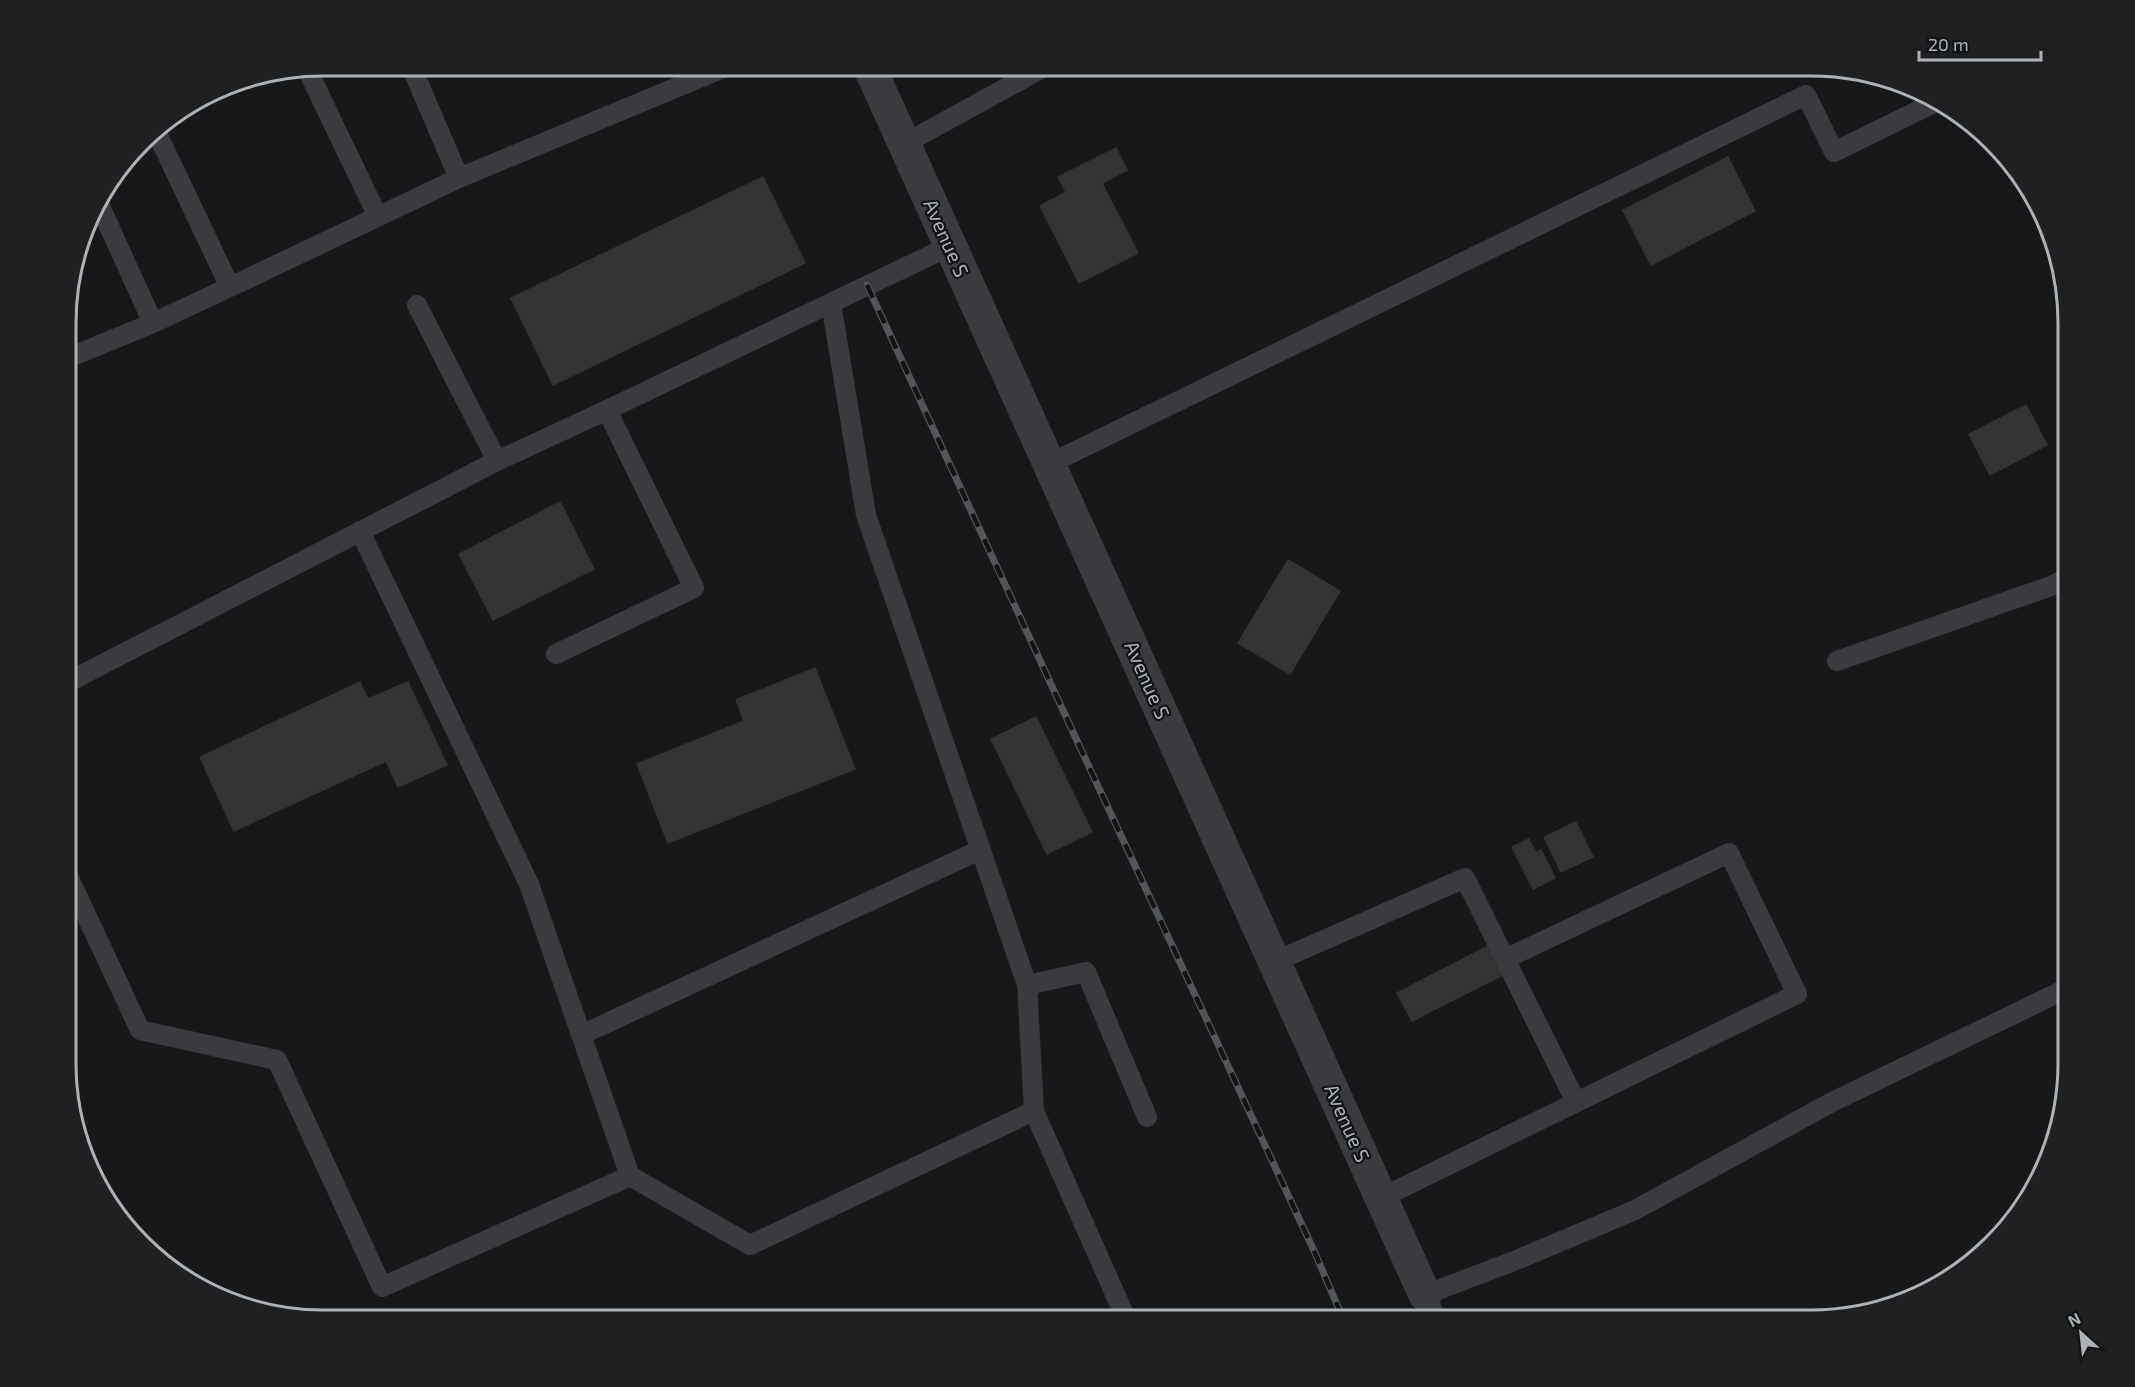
<svg xmlns="http://www.w3.org/2000/svg" width="2135" height="1387" font-family="'Exo 2',sans-serif">
  <style>
    .building { fill: #333335; stroke: #323335; stroke-width: 1.5 }
    .lines { fill: none; stroke-linecap: round; stroke-linejoin: round }
    .lane { stroke: #393b3e; stroke-width: 20 }
    .street { stroke: #393b3e; stroke-width: 33 }
    .rail-casing { stroke: #525658; stroke-width: 7 }
    .rail { stroke: #121314; stroke-width: 4.5; stroke-dasharray: 14; stroke-linecap: butt }
    .labels { text-anchor: middle; stroke-width: 4.5; stroke-linejoin: round; paint-order: stroke }
    .street-label { font-size: 20px; fill: #abb3b7; stroke: #121314 }
    .rim { fill: none; stroke: #abb3b7; stroke-width: 3 }
  </style>
  <rect width="100%" height="100%" fill="#171819"/>
  <!-- building -->
  <path class="building" d="M1116,148L1127,170L1102,183L1138,253L1079,283L1040,206L1066,192L1058,177Z
    M1728,157L1755,211L1651,265L1623,210Z
    M763,177L805,263L553,385L511,298Z
    M2026,405L2047,445L1990,475L1969,434Z
    M560,502L594,569L493,620L459,554Z
    M1288,560L1340,591L1290,674L1238,643Z
    M815,668L855,769L668,843L637,764L744,721L736,700Z
    M360,682L368,699L408,682L447,765L398,787L386,761L234,831L200,757Z
    M1036,717L1092,832L1047,854L991,739Z
    M1576,822L1593,857L1561,872L1544,837Z
    M1529,839L1536,853L1541,850L1555,878L1533,889L1512,847Z
    M1488,946L1503,975L1412,1021L1397,993Z"/>
  <g class="lines">
    <!-- lane -->
    <path class="lane" d="M411,66L459,178L728,66
      M307,69L378,217
      M155,129L230,287L459,178
      M904,144L1046,66
      M98,202L153,323
      M831,303L866,515L1027,985L1086,972L1147,1117
      M417,305L497,461L607,410
      M68,358L153,323L230,287
      M1049,464L1806,95L1834,152L1938,101
      M360,531L529,884L630,1176
      M556,654L694,588L607,410L950,246
      M1837,661L2051,586L2068,577
      M68,682L497,461
      M68,876L140,1030L277,1060L382,1287L630,1176L750,1245L1034,1111L1027,985
      M1274,962L1465,878L1576,1102
      M581,1035L980,850
      M1034,1111L1127,1321
      M1381,1198L1797,994L1729,853L1505,959
      M1438,1321L1425,1295L1519,1259L1635,1210L1832,1102L2068,988"/>
    <!-- street -->
    <path class="street" d="M869,66L1425,1295"/>
    <defs>
      <path id="rail" d="M867,285L1091,771L1315,1253L1344,1321"/>
    </defs>
    <!-- rail casing -->
    <use href="#rail" class="rail-casing"/>
    <!-- rail -->
    <use href="#rail" class="rail"/>
  </g>
  <g class="labels">
    <!-- street labels -->
    <g class="street-label">
      <text transform="translate(946 238) rotate(66)" y="7">Avenue S</text>
      <text transform="translate(1147 680) rotate(66)" y="7">Avenue S</text>
      <text transform="translate(1347 1123) rotate(66)" y="7">Avenue S</text>
    </g>
  </g>
  <!-- crop -->
  <path d="M0 0H2135V1387H0ZM323 76H1811A247 247 0 0 1 2058 323V1063A247 247 0 0 1 1811 1310H323A247 247 0 0 1 76 1063V323A247 247 0 0 1 323 76Z" fill="#1e2021" fill-rule="evenodd"/>
  <path class="rim" d="M323 76H1811A247 247 0 0 1 2058 323V1063A247 247 0 0 1 1811 1310H323A247 247 0 0 1 76 1063V323A247 247 0 0 1 323 76Z"/>
  <!-- north arrow -->
  <g transform="translate(2081 1333) rotate(333)" stroke="#121314" stroke-width="4.5" paint-order="stroke">
  <path d="M0-4.5L10 22L0 15L-10 22Z" fill="#abb3b7"/>
  <text y="-9" font-size="16" font-weight="bold" text-anchor="middle" fill="#abb3b7">N</text>
  </g>
  <!-- scale -->
  <path d="M1919 51v9h122v-9" fill="none" stroke="#abb3b7" stroke-width="3"/>
  <text x="1928" y="51" font-size="18" fill="#abb3b7" stroke="#121314" stroke-width="4.5" paint-order="stroke">20 m</text>
</svg>
